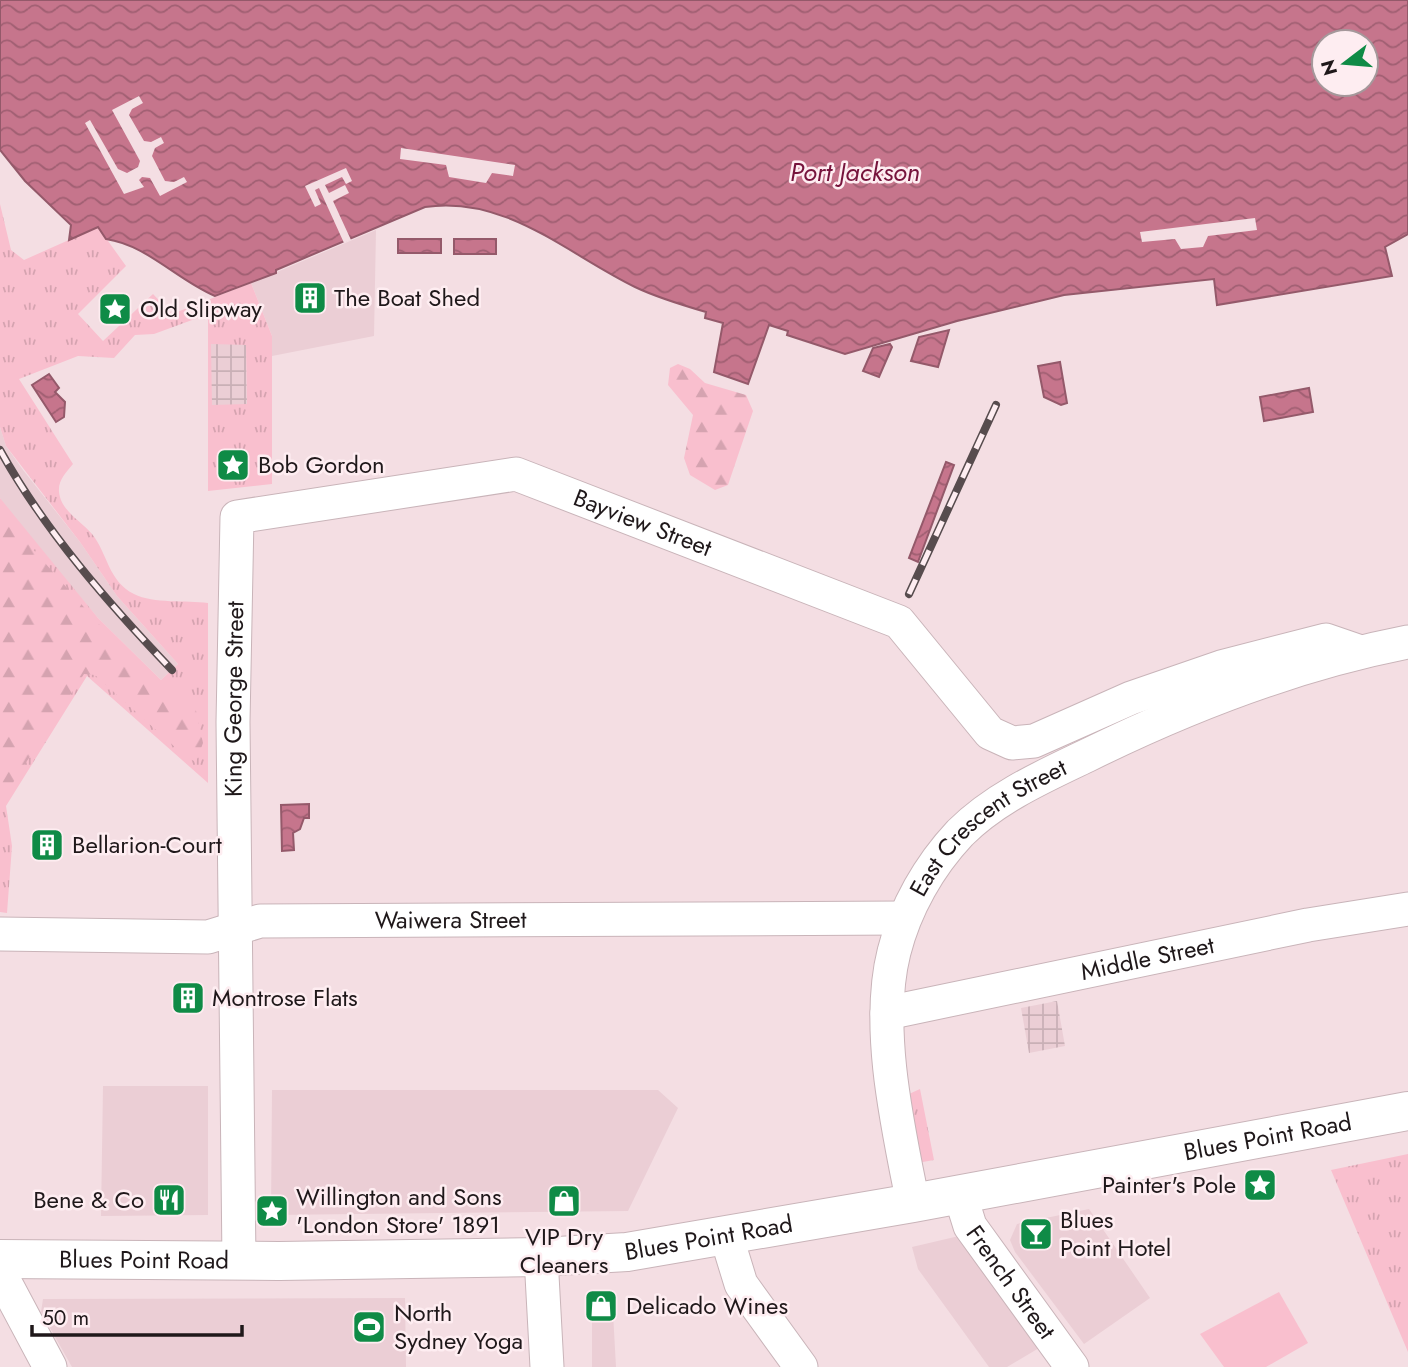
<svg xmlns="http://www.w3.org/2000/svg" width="1408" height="1367" font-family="Jost,sans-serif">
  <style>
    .built { fill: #ebced5 }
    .industrial { fill: url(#industrial-grid) }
    .grass { fill: url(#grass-tufts); fill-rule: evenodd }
    .forest { fill: url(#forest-firs) }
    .garden { fill: #f9bfce }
    .water { fill: url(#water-waves); stroke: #94596a; stroke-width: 2; fill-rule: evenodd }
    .pier { fill: #f4dee3 }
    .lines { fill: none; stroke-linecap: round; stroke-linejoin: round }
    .street-casing { stroke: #c9b4b9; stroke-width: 35 }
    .secondary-casing { stroke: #c9b4b9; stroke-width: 40 }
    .street { stroke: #fff; stroke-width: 33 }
    .secondary { stroke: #fff; stroke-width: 38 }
    .rail-casing { stroke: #574c4e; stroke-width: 8 }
    .rail { stroke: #feedf1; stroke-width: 5; stroke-dasharray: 16; stroke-linecap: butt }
    .labels { text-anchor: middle; stroke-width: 5; stroke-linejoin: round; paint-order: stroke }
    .poi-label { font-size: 24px; fill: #1f181a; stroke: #feedf1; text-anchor: start }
    .street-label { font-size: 24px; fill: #1f181a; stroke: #feedf1 }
    .water-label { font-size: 26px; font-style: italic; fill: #76133c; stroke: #feedf1 }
  </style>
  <defs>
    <pattern id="industrial-grid" width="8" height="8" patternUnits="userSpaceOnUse" patternTransform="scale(1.75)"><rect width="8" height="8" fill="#ebced5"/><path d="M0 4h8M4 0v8" fill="none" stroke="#c9b0b6"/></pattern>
    <pattern id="grass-tufts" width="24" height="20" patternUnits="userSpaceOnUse" patternTransform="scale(1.75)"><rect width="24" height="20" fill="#f9bfce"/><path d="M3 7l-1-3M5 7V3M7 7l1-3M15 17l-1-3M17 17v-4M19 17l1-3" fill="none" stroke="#d5a3b0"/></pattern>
    <pattern id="forest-firs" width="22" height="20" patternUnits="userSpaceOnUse" patternTransform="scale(1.75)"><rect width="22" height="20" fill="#f9bfce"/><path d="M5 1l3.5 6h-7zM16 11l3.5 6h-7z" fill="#d5a3b0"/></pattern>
    <pattern id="water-waves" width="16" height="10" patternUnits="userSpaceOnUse" patternTransform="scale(1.75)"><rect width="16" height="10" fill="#c6758c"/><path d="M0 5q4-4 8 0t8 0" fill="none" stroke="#a05f72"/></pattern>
  </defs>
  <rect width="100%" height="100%" fill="#f4dee3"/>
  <!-- built -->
  <path class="built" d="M376,230L374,336L272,356V336L251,283Z
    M0,427L6,446L23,470L80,542L117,596L178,664L161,680L98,618L9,513L0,498Z
    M103,1086H208V1215L101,1216Z
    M272,1090H658L678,1108L628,1211L271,1215Z
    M1089,1209L1150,1298L1084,1344L1015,1252L1010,1240L1017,1224Z
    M959,1236L1039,1348L1007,1367H989L918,1269L912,1247Z
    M592,1294L612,1295L616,1367H592Z
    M405,1298L406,1367H72L41,1312L43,1299Z"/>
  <!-- industrial -->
  <path class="industrial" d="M211,344H246L247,405H211Z
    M1057,1001L1065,1046L1029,1053L1021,1008Z"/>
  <!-- grass -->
  <path class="grass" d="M0,204L11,250L24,260L98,227L126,266L78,314L103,341L153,294L172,314L251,283L272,336V484L208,491V320L203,316L154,334L135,335L114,358L78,356L19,379L73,464C66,473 58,480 59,492C61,511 81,521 92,534C108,554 108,581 134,594C154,604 186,600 208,603V783L87,676L6,806L12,846L7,913L0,912V498L98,618L161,680L178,664L117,596L80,542L6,446L0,427ZM211,344L246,345L247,404L212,405Z
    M920,1089L934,1160L917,1163L909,1094Z
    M1408,1154V1352L1331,1170Z"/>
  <!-- forest -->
  <path class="forest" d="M678,364L690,369L705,383L746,395L753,411L728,485L715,490L690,475L684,458L693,415L668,385L670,368Z
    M0,512L150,682L195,706L203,743L196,762L186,757L95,675L84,674L8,790L0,811Z"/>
  <!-- garden -->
  <path class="garden" d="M1279,1292L1308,1343L1266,1367H1224L1200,1334Z"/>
  <!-- water -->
  <path class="water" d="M0,0H1408V234L1385,247L1392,276L1217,305L1214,279L1064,295L957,321L845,354L787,335L788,331L769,325L748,384L714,372L723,323L705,318L706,312C682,305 658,298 635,287C567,254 506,195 425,207L276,270V273L215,296C177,280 147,245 106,239L98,227L69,240L71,225L25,181L0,150ZM1324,42H1366V84H1324Z
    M398,239H441V253H398Z
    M454,239H496V254H454Z
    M949,330L938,367L911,361L919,337Z
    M890,344L892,347L879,377L863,371L873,348Z
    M1060,362L1067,403L1061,405L1044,397L1038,366Z
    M49,374L59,388L55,392L65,402L64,417L56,422L32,385Z
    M1309,388L1313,412L1264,421L1260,397Z
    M946,462L954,465L918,562L909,558Z
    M309,804V818H304L300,829L293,833L294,850L282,851L281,805Z"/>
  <!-- pier -->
  <path class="pier" d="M139,96L143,103L132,109L129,115L144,141L151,142L161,137L164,143L155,148L152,156L165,181L174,182L184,177L187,182L160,196L150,178L142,177L139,180L144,187L124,194L85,123L90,120L118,169L127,173L138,167L140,161L112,110Z
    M401,148L515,165L513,176L492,173L486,183L449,177L446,165L400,159Z
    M346,168L352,181L346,184L342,177L325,185L329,193L345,185L349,193L333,201L351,240L344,243L319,188L315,190L321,204L315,207L305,186Z
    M1255,218L1257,230L1208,236L1203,247L1181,249L1175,239L1142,242L1140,232Z"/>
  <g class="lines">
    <defs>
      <g id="street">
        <path id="s1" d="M0,934L208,937L260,921L904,918"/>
        <path id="s2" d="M887,1013L1308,925L1408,909"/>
        <path id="s3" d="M960,1194L970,1226L1072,1367"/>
        <path id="s4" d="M913,1203C898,1128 875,1027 894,952C905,908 929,866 960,833C995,798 1042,777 1086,756C1189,705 1295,664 1408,642"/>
        <path d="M726,1235L741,1284L801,1367"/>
        <path d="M541,1257L547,1367"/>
        <path id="s5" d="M239,1261L233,722L237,517L516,474L899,622L990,733L1012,743L1034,741L1131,698L1221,667L1326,640L1358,651"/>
        <path d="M0,1273L50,1367"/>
      </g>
      <g id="secondary">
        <path id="s6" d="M0,1259L279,1261L541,1257L627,1252L913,1203L1408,1111"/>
      </g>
    </defs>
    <!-- street casing -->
    <use href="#street" class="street-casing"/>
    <!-- secondary casing -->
    <use href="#secondary" class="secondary-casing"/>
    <!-- street -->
    <use href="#street" class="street"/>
    <!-- secondary -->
    <use href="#secondary" class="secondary"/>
    <defs>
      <path id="rail" d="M0,450C45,531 108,603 172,670
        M909,594L996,405"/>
    </defs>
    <!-- rail casing -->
    <use href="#rail" class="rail-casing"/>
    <!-- rail -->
    <use href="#rail" class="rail"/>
  </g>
  <!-- icons -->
  <defs>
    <symbol id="building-square" viewBox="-11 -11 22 22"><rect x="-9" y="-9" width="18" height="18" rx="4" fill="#0f8b46" stroke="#feedf1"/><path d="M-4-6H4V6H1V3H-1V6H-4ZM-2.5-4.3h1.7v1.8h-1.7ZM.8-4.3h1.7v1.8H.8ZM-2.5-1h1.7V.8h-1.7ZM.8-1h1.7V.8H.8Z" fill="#fff"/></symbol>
    <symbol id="sight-square" viewBox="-11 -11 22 22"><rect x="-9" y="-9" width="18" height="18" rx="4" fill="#0f8b46" stroke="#feedf1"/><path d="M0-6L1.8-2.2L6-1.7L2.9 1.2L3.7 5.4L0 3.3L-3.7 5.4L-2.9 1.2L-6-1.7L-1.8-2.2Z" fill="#fff"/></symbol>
    <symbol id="restaurant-square" viewBox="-11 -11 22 22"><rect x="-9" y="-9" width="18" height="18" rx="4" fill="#0f8b46" stroke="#feedf1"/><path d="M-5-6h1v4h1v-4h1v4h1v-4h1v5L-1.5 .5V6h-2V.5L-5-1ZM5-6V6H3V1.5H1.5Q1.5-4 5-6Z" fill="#fff"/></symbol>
    <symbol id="shop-square" viewBox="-11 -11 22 22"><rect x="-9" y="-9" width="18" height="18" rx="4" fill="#0f8b46" stroke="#feedf1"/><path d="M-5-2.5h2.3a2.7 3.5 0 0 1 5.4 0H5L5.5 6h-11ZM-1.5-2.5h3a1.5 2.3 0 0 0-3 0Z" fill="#fff"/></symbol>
    <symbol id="bar-square" viewBox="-11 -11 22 22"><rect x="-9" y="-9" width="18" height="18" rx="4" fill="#0f8b46" stroke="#feedf1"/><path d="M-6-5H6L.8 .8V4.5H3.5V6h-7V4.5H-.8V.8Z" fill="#fff"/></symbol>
    <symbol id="stadium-square" viewBox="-11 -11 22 22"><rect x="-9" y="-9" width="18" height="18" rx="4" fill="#0f8b46" stroke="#feedf1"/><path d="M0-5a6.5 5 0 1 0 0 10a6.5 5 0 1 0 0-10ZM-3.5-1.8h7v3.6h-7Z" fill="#fff"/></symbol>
  </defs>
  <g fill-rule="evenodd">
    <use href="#building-square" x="291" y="279" width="38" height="38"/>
    <use href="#sight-square" x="96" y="290" width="38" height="38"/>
    <use href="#sight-square" x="214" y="446" width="38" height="38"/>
    <use href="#building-square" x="28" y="826" width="38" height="38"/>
    <use href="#building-square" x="169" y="979" width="38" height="38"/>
    <use href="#sight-square" x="1241" y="1166" width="38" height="38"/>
    <use href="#restaurant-square" x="150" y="1181" width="38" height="38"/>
    <use href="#shop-square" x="545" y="1182" width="38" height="38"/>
    <use href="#sight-square" x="253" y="1192" width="38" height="38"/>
    <use href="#bar-square" x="1017" y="1215" width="38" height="38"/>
    <use href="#shop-square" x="582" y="1287" width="38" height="38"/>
    <use href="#stadium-square" x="350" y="1308" width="38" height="38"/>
  </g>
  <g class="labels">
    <!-- poi labels -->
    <g class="poi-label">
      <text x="334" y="306">The Boat Shed</text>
      <text x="140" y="317">Old Slipway</text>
      <text x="258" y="473">Bob Gordon</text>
      <text x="72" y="853">Bellarion-Court</text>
      <text x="212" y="1006">Montrose Flats</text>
      <text x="1236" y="1193" text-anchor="end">Painter's Pole</text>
      <text x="296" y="1205">Willington and Sons<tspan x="296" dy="28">'London Store' 1891</tspan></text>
      <text x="144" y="1208" text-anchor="end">Bene &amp; Co</text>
      <text x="1060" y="1228">Blues<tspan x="1060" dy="28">Point Hotel</tspan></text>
      <text x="564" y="1245" text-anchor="middle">VIP Dry<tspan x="564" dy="28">Cleaners</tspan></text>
      <text x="626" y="1314">Delicado Wines</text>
      <text x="394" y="1321">North<tspan x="394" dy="28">Sydney Yoga</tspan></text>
    </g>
    <!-- street labels -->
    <g class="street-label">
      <text dy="8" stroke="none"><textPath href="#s5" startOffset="1162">Bayview Street</textPath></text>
      <text dy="8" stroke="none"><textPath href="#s5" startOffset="562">King George Street</textPath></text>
      <text dy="8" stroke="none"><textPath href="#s4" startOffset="416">East Crescent Street</textPath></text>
      <text dy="8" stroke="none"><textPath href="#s1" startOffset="453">Waiwera Street</textPath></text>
      <text dy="8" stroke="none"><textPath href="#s2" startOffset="266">Middle Street</textPath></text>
      <text dy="8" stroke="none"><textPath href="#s6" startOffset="1278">Blues Point Road</textPath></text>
      <text dy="8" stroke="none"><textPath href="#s6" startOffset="710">Blues Point Road</textPath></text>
      <text dy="8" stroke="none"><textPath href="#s6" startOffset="144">Blues Point Road</textPath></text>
      <text dy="8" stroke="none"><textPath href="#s3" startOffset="103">French Street</textPath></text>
    </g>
    <!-- water labels -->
    <g class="water-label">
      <text x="855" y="181">Port Jackson</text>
    </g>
  </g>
  <!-- north arrow -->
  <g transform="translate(1345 63) rotate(254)"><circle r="33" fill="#feedf1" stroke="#a5989b" stroke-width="2"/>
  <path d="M0-5L12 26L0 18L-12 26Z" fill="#0f8b46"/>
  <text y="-10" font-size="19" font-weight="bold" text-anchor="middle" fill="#1f181a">N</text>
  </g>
  <!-- scale -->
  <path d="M32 1325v10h210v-10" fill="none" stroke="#1f181a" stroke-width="3.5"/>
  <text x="42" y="1325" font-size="21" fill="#1f181a" stroke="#feedf1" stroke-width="5" paint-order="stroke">50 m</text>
</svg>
